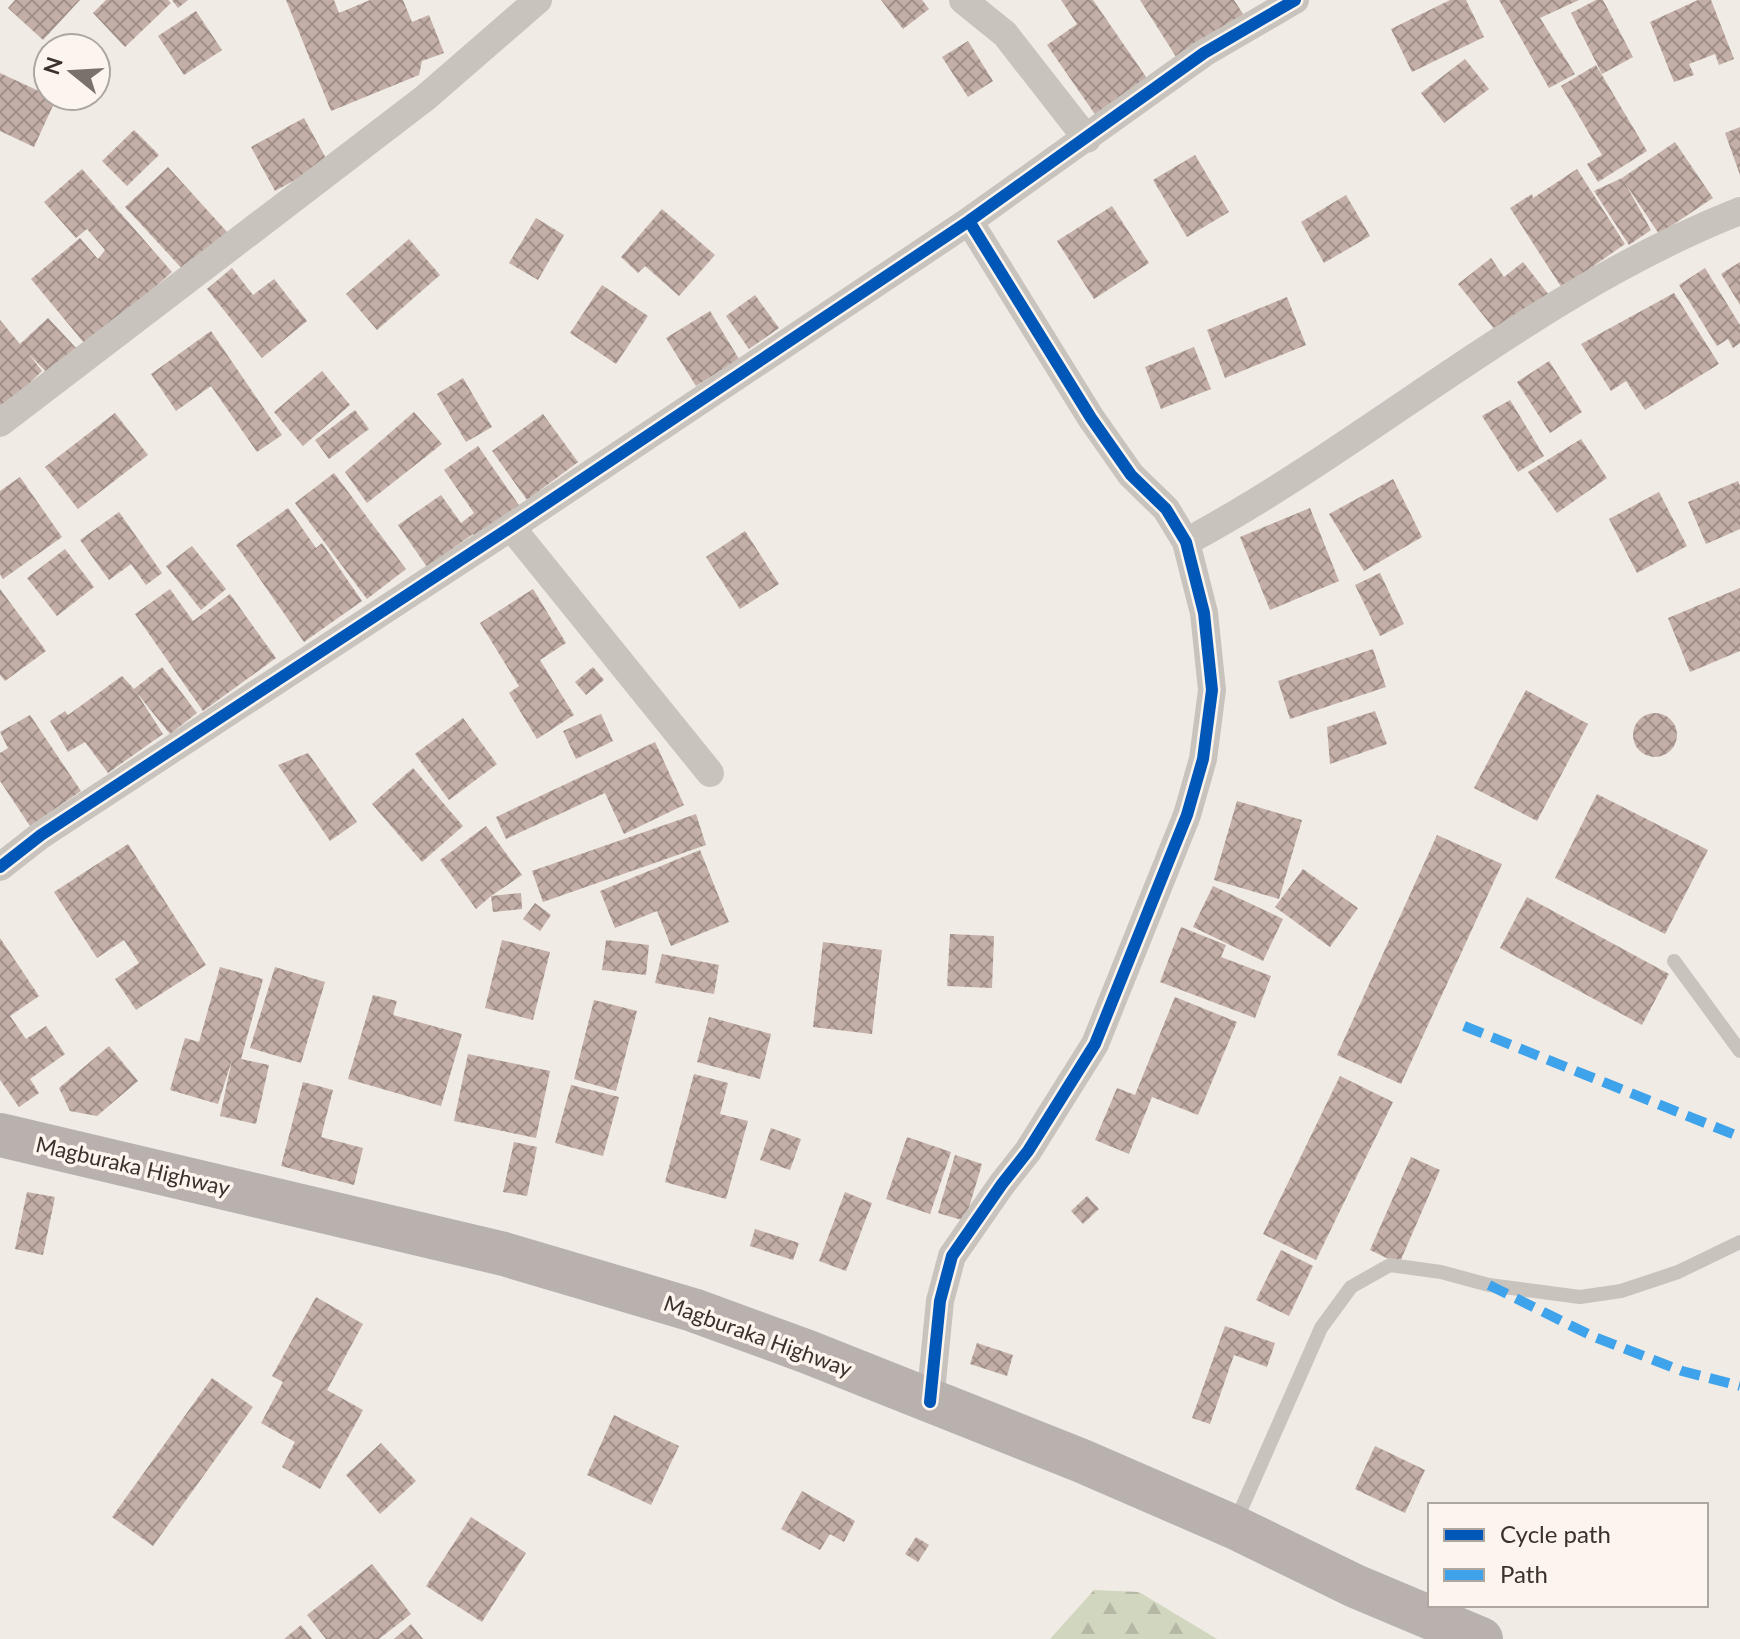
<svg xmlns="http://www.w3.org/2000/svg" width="1740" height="1639" font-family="Lato,sans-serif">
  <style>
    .forest { fill: url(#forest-firs) }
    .building { fill: url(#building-cross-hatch) }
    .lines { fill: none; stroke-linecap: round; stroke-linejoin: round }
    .lane { stroke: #c9c3be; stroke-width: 14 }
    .street { stroke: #c9c3be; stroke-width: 28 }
    .primary { stroke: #b8b1ad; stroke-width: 44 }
    .quiet { stroke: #3fa3eb; stroke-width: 10; stroke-dasharray: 20 10; stroke-linecap: butt }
    .cycleway-casing { stroke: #fbf5ee; stroke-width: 17 }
    .cycleway { stroke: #0057b8; stroke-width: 12 }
    .labels { text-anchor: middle; stroke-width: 7; stroke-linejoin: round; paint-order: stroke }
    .street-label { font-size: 22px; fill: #3b302b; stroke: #fbf5ee }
  </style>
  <defs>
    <pattern id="forest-firs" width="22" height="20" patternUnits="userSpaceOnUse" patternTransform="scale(2)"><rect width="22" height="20" fill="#d1d6bf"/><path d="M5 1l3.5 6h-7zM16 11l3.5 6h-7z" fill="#b4b8a4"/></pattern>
    <pattern id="building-cross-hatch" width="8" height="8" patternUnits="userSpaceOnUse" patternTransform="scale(2)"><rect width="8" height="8" fill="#c3afa7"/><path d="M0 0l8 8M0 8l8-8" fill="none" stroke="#a08f88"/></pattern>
  </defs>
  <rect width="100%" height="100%" fill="#f0ebe5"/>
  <!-- forest -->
  <path class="forest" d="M1094,1590L1139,1592L1217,1639H1050Z"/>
  <!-- building -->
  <path class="building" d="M15,0H80L43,40L8,8Z
    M106,0H168L171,3L125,47L93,13Z
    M172,0H188L178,8Z
    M286,0H334L339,13L370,0H403L412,22L429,15L444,53L422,61L419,75L331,111Z
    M881,0H922L929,9L903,29Z
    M1061,0H1093L1153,87L1101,123L1047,45L1077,24Z
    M1140,0H1234L1247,20L1180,63Z
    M1450,0H1466L1484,37L1412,72L1391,29Z
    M1499,0H1579L1540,18L1575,74L1549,88Z
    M1596,0H1603L1633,57L1602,74L1571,13Z
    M1698,0H1711L1734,59L1719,65L1715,54L1689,64L1694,75L1674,82L1650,22Z
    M196,11L222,50L184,75L158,36Z
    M968,41L993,81L968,97L942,57Z
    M1465,59L1489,89L1444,123L1421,93Z
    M1596,65L1647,151L1598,182L1587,164L1602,155L1561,86Z
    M0,73L56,99L34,147L0,131Z
    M304,118L328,162L275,191L251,147Z
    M1740,127V175L1725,133Z
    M134,130L159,155L127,186L102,161Z
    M1675,142L1713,198L1659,234L1625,183L1651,230L1629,245L1594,191L1622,178Z
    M1195,155L1229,212L1187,237L1153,180Z
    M168,167L228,233L186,273L125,207Z
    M82,169L172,272L120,318L90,350L31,279L80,238L98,259L105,250L87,229L76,238L44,202Z
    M1577,169L1625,244L1562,288L1510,208L1532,194L1533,198Z
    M1346,195L1370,236L1324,263L1301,222Z
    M1112,206L1149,263L1094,299L1057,241Z
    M662,209L715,255L679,296L645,266L638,273L621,257Z
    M536,218L564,235L538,280L509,263Z
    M409,239L440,275L377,330L346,294Z
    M1491,258L1504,277L1523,262L1549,295L1499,335L1458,284Z
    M1740,262V305L1721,274Z
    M232,268L253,295L274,279L307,321L262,358L207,289Z
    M1705,268L1740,325V343L1733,348L1728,339L1717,346L1679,285Z
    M602,285L648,316L616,364L570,333Z
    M1674,293L1719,364L1645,410L1626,381L1611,391L1581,344Z
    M755,295L779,328L749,349L726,316Z
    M1287,297L1306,345L1225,378L1207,330Z
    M710,311L739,359L696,386L666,338Z
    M48,318L78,350L50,376L28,353L42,371L0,412V320L20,344Z
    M211,331L282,435L257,452L211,386L176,411L151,374Z
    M1194,347L1211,389L1161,409L1145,367Z
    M1549,361L1582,412L1550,433L1517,382Z
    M322,371L350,405L303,446L274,412Z
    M463,378L492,427L466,442L437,394Z
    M1510,400L1544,456L1518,472L1482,416Z
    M355,410L369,429L329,459L315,440Z
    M414,412L442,444L367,503L345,472Z
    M115,413L148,455L78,509L45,467Z
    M543,414L578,462L527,500L492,451Z
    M1581,439L1607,478L1557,513L1528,472Z
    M478,446L521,508L477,540L473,534L427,567L398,525L441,495L461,523L474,513L444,470Z
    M334,473L406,569L367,599L295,503Z
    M20,477L62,537L3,579L0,574V491Z
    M1393,479L1422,537L1364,571L1329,514Z
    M1738,481L1740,486V529L1706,544L1688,502Z
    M1659,492L1687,546L1637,573L1609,519Z
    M288,508L316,548L322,543L362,601L304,642L236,545Z
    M1310,508L1339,581L1270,610L1240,537Z
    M119,512L162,573L146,585L131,564L109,580L80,540Z
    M745,531L779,584L740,609L706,557Z
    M192,546L226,589L201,610L166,566Z
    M65,549L94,587L57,616L27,578Z
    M1380,573L1404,624L1380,636L1355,585Z
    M1740,588V651L1690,672L1668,618Z
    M0,589L46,651L5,681L0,675Z
    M170,589L193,621L230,594L276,658L203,711L135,614Z
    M533,589L566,643L540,660L574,715L537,739L509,693L519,686L480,623Z
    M1373,649L1386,687L1290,719L1278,681Z
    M162,667L197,713L170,734L136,692L163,734L108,773L85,742L68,752L50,721L65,711L68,715L122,676L134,689Z
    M593,667L604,680L586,695L575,682Z
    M1526,690L1588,724L1537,821L1474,788Z
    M1375,711L1387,744L1330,764L1327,727Z
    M1633 735a22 22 0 1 1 44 0a22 22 0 1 1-44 0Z
    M601,714L613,741L576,759L563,731Z
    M30,715L81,791L30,826L0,781V753L8,748L0,732Z
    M463,718L497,764L449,800L415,754Z
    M655,742L684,805L624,834L605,793L506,839L496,817Z
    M308,753L357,822L330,841L278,765Z
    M413,768L463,826L422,862L372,804Z
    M1597,794L1708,850L1665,934L1555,878Z
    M1237,801L1302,820L1279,899L1214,880Z
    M696,814L706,845L543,902L532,871Z
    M486,826L522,875L491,896L521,893L522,909L493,912L491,896L476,909L440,860Z
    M1437,835L1502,864L1401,1084L1337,1055Z
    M128,844L206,965L136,1010L115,979L139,963L124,940L97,958L54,892Z
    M700,850L729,922L671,946L657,911L615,928L600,891Z
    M1303,869L1358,908L1330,947L1275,907Z
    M1213,886L1283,919L1263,961L1193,927Z
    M1527,897L1669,974L1642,1025L1500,948Z
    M535,903L551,915L540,931L523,919Z
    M1181,927L1226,945L1221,957L1271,976L1255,1018L1160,982Z
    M950,934L994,936L992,988L947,986Z
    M0,938L39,996L10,1016L26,1039L46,1026L65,1054L30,1079L39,1093L19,1107L0,1080Z
    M502,940L550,952L533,1020L485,1008Z
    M606,940L649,945L646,975L602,970Z
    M823,942L882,950L872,1034L813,1027Z
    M662,954L719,965L714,994L655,983Z
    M220,967L263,979L241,1059L269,1065L256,1124L220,1116L232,1060L218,1104L170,1090L185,1038L199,1042Z
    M275,967L325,982L301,1063L250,1048Z
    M373,995L397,1001L393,1015L462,1034L441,1106L348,1079Z
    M1175,997L1237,1022L1198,1115L1152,1097L1129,1154L1095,1140L1117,1088L1135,1095Z
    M594,1000L637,1011L616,1091L574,1079Z
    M709,1017L771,1034L760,1079L697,1062Z
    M109,1046L138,1081L97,1116L70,1111L59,1088Z
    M468,1054L550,1071L536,1138L454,1121Z
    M694,1074L728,1083L720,1114L748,1121L726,1199L665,1182Z
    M1340,1076L1393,1102L1316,1260L1263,1234Z
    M303,1082L333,1090L321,1137L363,1148L354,1185L281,1166Z
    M571,1085L619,1097L603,1156L555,1143Z
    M771,1128L801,1139L790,1170L760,1160Z
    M907,1137L951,1152L930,1214L886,1199Z
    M514,1142L537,1147L527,1196L503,1192Z
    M955,1155L982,1164L965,1221L938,1213Z
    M1411,1157L1440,1170L1399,1264L1370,1250Z
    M27,1192L55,1197L43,1255L15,1249Z
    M845,1192L872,1203L846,1271L819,1261Z
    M1087,1196L1099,1209L1083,1224L1071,1211Z
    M755,1229L799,1243L793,1260L750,1246Z
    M1281,1250L1313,1266L1289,1316L1256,1300Z
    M316,1297L363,1324L327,1390L363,1410L320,1489L282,1467L295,1442L261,1423L283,1382L272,1376Z
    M1225,1326L1275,1343L1267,1367L1234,1355L1210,1424L1192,1418Z
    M977,1343L1013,1355L1007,1376L970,1364Z
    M212,1378L253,1407L153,1546L112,1517Z
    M614,1415L679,1446L651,1505L587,1475Z
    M381,1443L416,1481L380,1514L346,1475Z
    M1375,1446L1425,1470L1405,1513L1355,1489Z
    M802,1491L855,1521L844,1542L830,1534L820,1550L781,1529Z
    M471,1517L526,1553L482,1622L426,1586Z
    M916,1537L929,1545L918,1562L905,1554Z
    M372,1564L411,1614L379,1639H326L307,1615Z
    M411,1624L423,1639H394Z
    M301,1625L312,1639H284Z"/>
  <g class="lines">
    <!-- lane -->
    <path class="lane" d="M1674,961L1740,1051
      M1235,1523L1321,1328L1351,1287L1390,1265L1441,1272L1489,1285L1580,1297L1621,1291L1678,1272L1740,1242"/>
    <!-- street -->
    <path class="street" d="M963,0L1005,34L1087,139
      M0,423L425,98L538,0
      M511,527L710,773
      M1186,542C1375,440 1538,290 1740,211
      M0,867L41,835L511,527L969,221L1204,53L1295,0
      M930,1402L940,1301L952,1256L1002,1184L1028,1151L1095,1044L1187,815L1203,759L1212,690L1204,613L1186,542L1166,509L1131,475L1091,418L969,221"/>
    <!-- primary -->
    <path class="primary" d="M0,1135L504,1254L693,1310L808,1352L1082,1461L1234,1527L1355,1586L1481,1639"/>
    <!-- quiet -->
    <path class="quiet" d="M1464,1026L1740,1137
      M1489,1285L1592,1336L1682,1371L1740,1386"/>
    <defs>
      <path id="cycleway" d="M0,867L41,835L511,527L969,221L1204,53L1295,0
        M930,1402L940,1301L952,1256L1002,1184L1028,1151L1095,1044L1187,815L1203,759L1212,690L1204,613L1186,542L1166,509L1131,475L1091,418L969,221"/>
    </defs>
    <!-- cycleway casing -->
    <use href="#cycleway" class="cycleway-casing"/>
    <!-- cycleway -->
    <use href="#cycleway" class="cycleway"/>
  </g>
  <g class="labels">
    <!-- street labels -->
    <g class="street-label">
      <text transform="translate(133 1166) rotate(13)" y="8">Magburaka Highway</text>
      <text transform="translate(758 1336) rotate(20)" y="8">Magburaka Highway</text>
    </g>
  </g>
  <!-- legend -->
  <rect x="1428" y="1503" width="280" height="104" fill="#fbf5ee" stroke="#aea6a0" stroke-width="2"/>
  <rect x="1444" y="1529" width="40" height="12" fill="#0057b8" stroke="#aea6a0" stroke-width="2"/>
  <text x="1500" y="1543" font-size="24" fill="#3b302b">Cycle path</text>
  <rect x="1444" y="1569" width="40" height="12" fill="#3fa3eb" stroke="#aea6a0" stroke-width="2"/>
  <text x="1500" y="1583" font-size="24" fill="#3b302b">Path</text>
  <!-- north arrow -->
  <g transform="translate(72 72) rotate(288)"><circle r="38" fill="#fbf5ee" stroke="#aea6a0" stroke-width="2"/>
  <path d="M0-6L14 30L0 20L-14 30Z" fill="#7a716c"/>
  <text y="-12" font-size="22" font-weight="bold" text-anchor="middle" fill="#3b302b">N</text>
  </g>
</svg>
